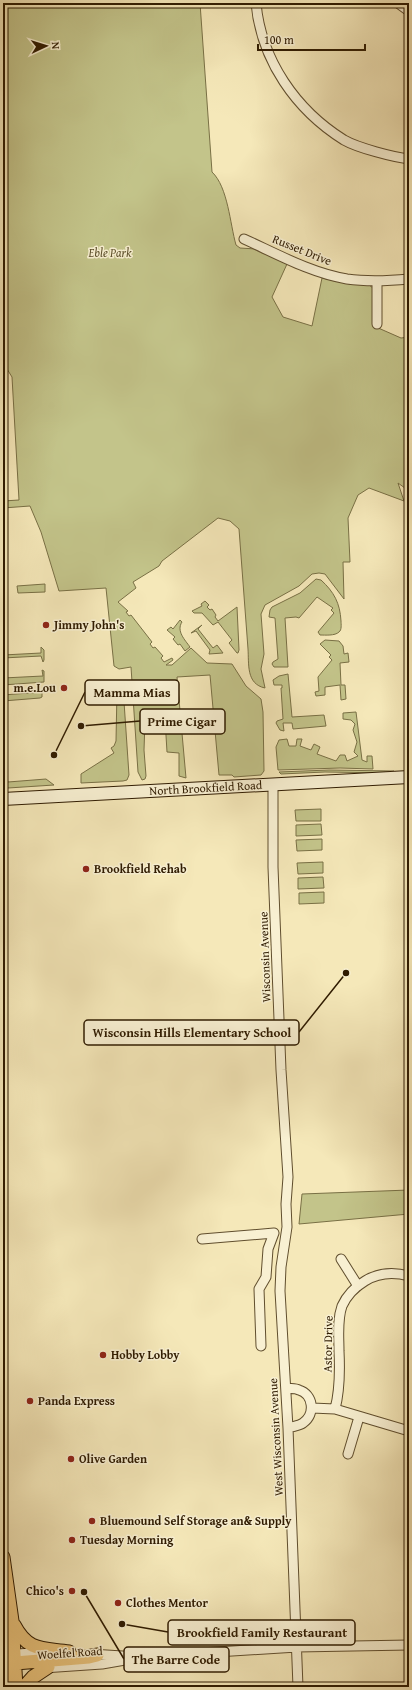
<svg xmlns="http://www.w3.org/2000/svg" width="412" height="1690" font-family="'Gentium Book Plus',serif">
  <style>
    .green { fill: #c3c48a; stroke: #797045 }
    .lines { fill: none; stroke-linecap: round; stroke-linejoin: round }
    .street-casing { stroke: #604e2e; stroke-width: 11 }
    .secondary-casing { stroke: #2f1b00; stroke-width: 14 }
    .primary-casing { stroke: #2f1b00; stroke-width: 15 }
    .street { stroke: #f8f0d2; stroke-width: 9 }
    .secondary { stroke: #f8f0d2; stroke-width: 12 }
    .primary { stroke: #eac47c; stroke-width: 13 }
    .poi-dot { fill: #8f2418; stroke: #f8f0d2; stroke-width: 1.5 }
    .labels { text-anchor: middle; stroke-width: 3; stroke-linejoin: round; paint-order: stroke }
    .street-label { font-size: 12px; fill: #2f1b00; stroke: #f8f0d2 }
    .park-label { font-size: 12px; font-style: italic; fill: #5b4e29; stroke: #f8f0d2 }
    .poi-label { font-size: 12px; font-weight: bold; fill: #2f1b00; stroke: #f8f0d2; text-anchor: start }
    .leader { fill: none; stroke: #2f1b00; stroke-width: 1.5 }
    .callout-dot { fill: #2f1b00; stroke: #f8f0d2; stroke-width: 1.5 }
    .callout { fill: #f8f0d2; stroke: #2f1b00; stroke-width: 1.5 }
    .callout-label { font-size: 13px; text-anchor: middle; font-weight: bold; fill: #2f1b00 }
  </style>
  <rect width="100%" height="100%" fill="#f5e8b9"/>
  <filter id="stains"><feTurbulence type="fractalNoise" baseFrequency=".005" numOctaves="4"/><feColorMatrix values="0 0 0 0 .2 0 0 0 0 .09 0 0 0 0 .02 0 0 0 .5 -.17"/></filter>
  <radialGradient id="worn" r=".72"><stop offset=".6" stop-color="#630" stop-opacity="0"/><stop offset="1" stop-color="#630" stop-opacity=".3"/></radialGradient>
  <!-- green -->
  <path class="green" d="M3,3H200L212,172C228,187 230,224 236,245L240,248L256,249L287,264L272,297L283,317L312,326L322,278L350,284L369,285L373,288L376,327L401,338L409,337V491L398,483L404,501L369,488L358,495L348,518L350,562H343L344,599L325,574L319,573L312,574L299,586L265,605L261,614L264,654L261,669L265,688C246,684 249,664 248,649L239,529L230,521L218,518L162,561L159,566L133,582L136,588L118,602L128,611L126,612L129,616L131,615L152,642L150,644L153,648L155,647L163,656L161,658L164,662L172,658L173,660L166,665H172L191,648L207,663L232,664L246,686L261,699L263,712L264,771L261,775L234,777L232,775H219L210,675L177,677L186,778L179,776V753L167,752L165,719L145,721L144,750L146,776L145,779L142,780L138,772L131,667L119,669L114,666L106,588L59,591L41,532L30,506L3,508V501L19,500L12,377L7,369L3,368Z
    M316,579L321,580C334,592 340,603 341,621C341,624 342,630 339,632C335,636 325,635 320,635L318,632L334,613L331,610L333,608L317,597L299,618L296,617L285,618L288,667H274L272,664L273,662L278,659L275,618L269,617L270,610L272,607L300,593Z
    M45,584V592L18,593L17,586Z
    M205,601L209,605L207,607L210,610L212,609L216,615L215,617L218,621L237,607L239,650L238,653H237L229,643L232,640L218,622L213,625L202,613H194L192,611L202,606L201,604Z
    M180,620L182,622C176,631 185,640 190,647L185,651L180,644L178,645L173,639L175,637L167,630L171,627L173,629Z
    M202,625L198,629L213,648L217,645L223,653L209,654L210,650L196,631L191,633Z
    M325,640L339,641L343,646L344,654L348,653L349,662L340,663L341,685H345L346,699L341,700L340,685L325,687V695L316,696L315,692L319,691L318,677L332,660L329,657L331,655L320,644Z
    M41,647L44,650V660L43,662L41,656L3,658V655L41,653Z
    M42,670L44,671V682L3,685V678L43,676Z
    M288,674L292,717L324,715L326,726L293,729L292,723H283L284,731L280,730L276,723L277,721L283,719L281,688H282V685H274L273,680L279,676Z
    M116,683H120L123,687L129,775L127,780L123,781L81,783V774L114,753L111,748L114,746L116,741L117,690L115,688V685Z
    M42,692V697L40,698L3,701V695Z
    M356,712L362,760L367,762V756H372L373,769L340,768L278,770L276,747L279,740L287,739L289,746H296L297,739H302L300,746L311,750L314,744L320,747L317,754L336,761L340,755H345L347,761L358,756L354,752L357,742L353,730L355,724L351,720L343,719V713Z
    M3,765L8,782L46,779L54,785L8,788L6,785Z
    M329,770L394,771L391,773L325,772L281,774L279,772Z
    M321,809V821H296L295,810Z
    M321,824L322,835L296,836V825Z
    M322,839V850L297,851L296,840Z
    M323,862V873L298,874L297,863Z
    M323,877L324,888L298,889V878Z
    M324,892V903L299,904V893Z
    M409,1190V1214L299,1224L302,1194Z"/>
  <g class="lines">
    <defs>
      <path id="street" d="M256,3C261,60 296,110 344,140C358,148 393,157 409,159
        M398,3L409,11
        M244,239C277,254 311,273 347,279C368,282 388,281 409,279
        M377,281V324
        M273,785V867L281,1070L288,1177L286,1204L287,1227L281,1267L280,1291L288,1428L298,1687
        M202,1239L274,1233L268,1249L266,1277L259,1289L261,1346
        M341,1259L358,1286
        M286,1388C290,1389 295,1388 299,1390C313,1394 316,1414 303,1423C299,1426 293,1426 288,1428
        M312,1408L335,1409L409,1431
        M335,1409C340,1390 340,1371 339,1351C339,1336 337,1320 342,1306C347,1295 355,1287 365,1281C378,1273 394,1272 409,1276
        M348,1454L359,1417
        M91,1654L138,1657L297,1647L409,1645
        M3,1655L46,1652
        M43,1668L102,1664L125,1660"/>
      <g id="secondary">
        <path id="s1" d="M3,799L409,777"/>
      </g>
      <path id="primary" d="M3,1557L12,1621L16,1687
        M14,1625C28,1652 43,1648 69,1652
        M3,1664L89,1657L97,1655
        M3,1670L4,1687
        M24,1687L33,1677L48,1667"/>
    </defs>
    <!-- street casing -->
    <use href="#street" class="street-casing"/>
    <!-- secondary casing -->
    <use href="#secondary" class="secondary-casing"/>
    <!-- primary casing -->
    <use href="#primary" class="primary-casing"/>
    <!-- street -->
    <use href="#street" class="street"/>
    <!-- secondary -->
    <use href="#secondary" class="secondary"/>
    <!-- primary -->
    <use href="#primary" class="primary"/>
  </g>
  <!-- markers -->
  <g class="poi-dot">
    <circle cx="46" cy="625" r="4"/>
    <circle cx="64" cy="688" r="4"/>
    <circle cx="86" cy="869" r="4"/>
    <circle cx="103" cy="1355" r="4"/>
    <circle cx="30" cy="1401" r="4"/>
    <circle cx="71" cy="1459" r="4"/>
    <circle cx="92" cy="1521" r="4"/>
    <circle cx="72" cy="1540" r="4"/>
    <circle cx="72" cy="1591" r="4"/>
    <circle cx="118" cy="1603" r="4"/>
  </g>
  <g class="labels">
    <!-- street labels -->
    <g class="street-label">
      <text transform="translate(302 250) rotate(22)" y="4">Russet Drive</text>
      <text dy="4" stroke="none"><textPath href="#s1" startOffset="203">North Brookfield Road</textPath></text>
      <text transform="translate(265 957) rotate(-92)" y="4">Wisconsin Avenue</text>
      <text transform="translate(328 1344) rotate(-89)" y="4">Astor Drive</text>
      <text transform="translate(276 1437) rotate(-93)" y="4">West Wisconsin Avenue</text>
      <text transform="translate(70 1653) rotate(-4)" y="4">Woelfel Road</text>
    </g>
    <!-- park labels -->
    <g class="park-label">
      <text x="110" y="257">Eble Park</text>
    </g>
    <!-- poi labels -->
    <g class="poi-label">
      <text x="54" y="629">Jimmy John's</text>
      <text x="56" y="692" text-anchor="end">m.e.Lou</text>
      <text x="94" y="873">Brookfield Rehab</text>
      <text x="111" y="1359">Hobby Lobby</text>
      <text x="38" y="1405">Panda Express</text>
      <text x="79" y="1463">Olive Garden</text>
      <text x="100" y="1525">Bluemound Self Storage an&amp; Supply</text>
      <text x="80" y="1544">Tuesday Morning</text>
      <text x="64" y="1595" text-anchor="end">Chico's</text>
      <text x="126" y="1607">Clothes Mentor</text>
    </g>
  </g>
  <!-- callouts -->
  <path class="leader" d="M54 755L85 692M81 726L140 721M346 973L299 1032M122 1624L168 1632M84 1592L124 1659"/>
  <g class="callout-dot">
    <circle cx="54" cy="755" r="4"/>
    <circle cx="81" cy="726" r="4"/>
    <circle cx="346" cy="973" r="4"/>
    <circle cx="122" cy="1624" r="4"/>
    <circle cx="84" cy="1592" r="4"/>
  </g>
  <g class="callout">
    <rect x="85" y="680" width="94" height="25" rx="4"/>
    <rect x="140" y="709" width="85" height="25" rx="4"/>
    <rect x="84" y="1020" width="215" height="25" rx="4"/>
    <rect x="168" y="1620" width="187" height="25" rx="4"/>
    <rect x="124" y="1647" width="105" height="25" rx="4"/>
  </g>
  <g class="callout-label">
    <text x="132" y="697">Mamma Mias</text>
    <text x="182" y="726">Prime Cigar</text>
    <text x="192" y="1037">Wisconsin Hills Elementary School</text>
    <text x="262" y="1637">Brookfield Family Restaurant</text>
    <text x="176" y="1664">The Barre Code</text>
  </g>
  <!-- margin -->
  <rect width="412" height="1690" fill="none" stroke="#f5e8b9" stroke-width="16"/>
  <rect x="4" y="4" width="404" height="1682" fill="none" stroke="#2f1b00" stroke-width="2"/>
  <rect x="8" y="8" width="396" height="1674" fill="none" stroke="#2f1b00"/>
  <!-- north arrow -->
  <g transform="translate(46 46) rotate(86)" stroke="#f8f0d2" stroke-width="3" paint-order="stroke">
  <path d="M0-3L7 15L0 10L-7 15Z" fill="#2f1b00"/>
  <text y="-6" font-size="11" font-weight="bold" text-anchor="middle" fill="#2f1b00">N</text>
  </g>
  <!-- scale -->
  <path d="M258 44v6h107v-6" fill="none" stroke="#2f1b00" stroke-width="2"/>
  <text x="264" y="44" font-size="12" fill="#2f1b00" stroke="#f8f0d2" stroke-width="3" paint-order="stroke">100 m</text>
  <rect width="100%" height="100%" filter="url(#stains)"/>
  <rect width="100%" height="100%" fill="url(#worn)"/>
</svg>
